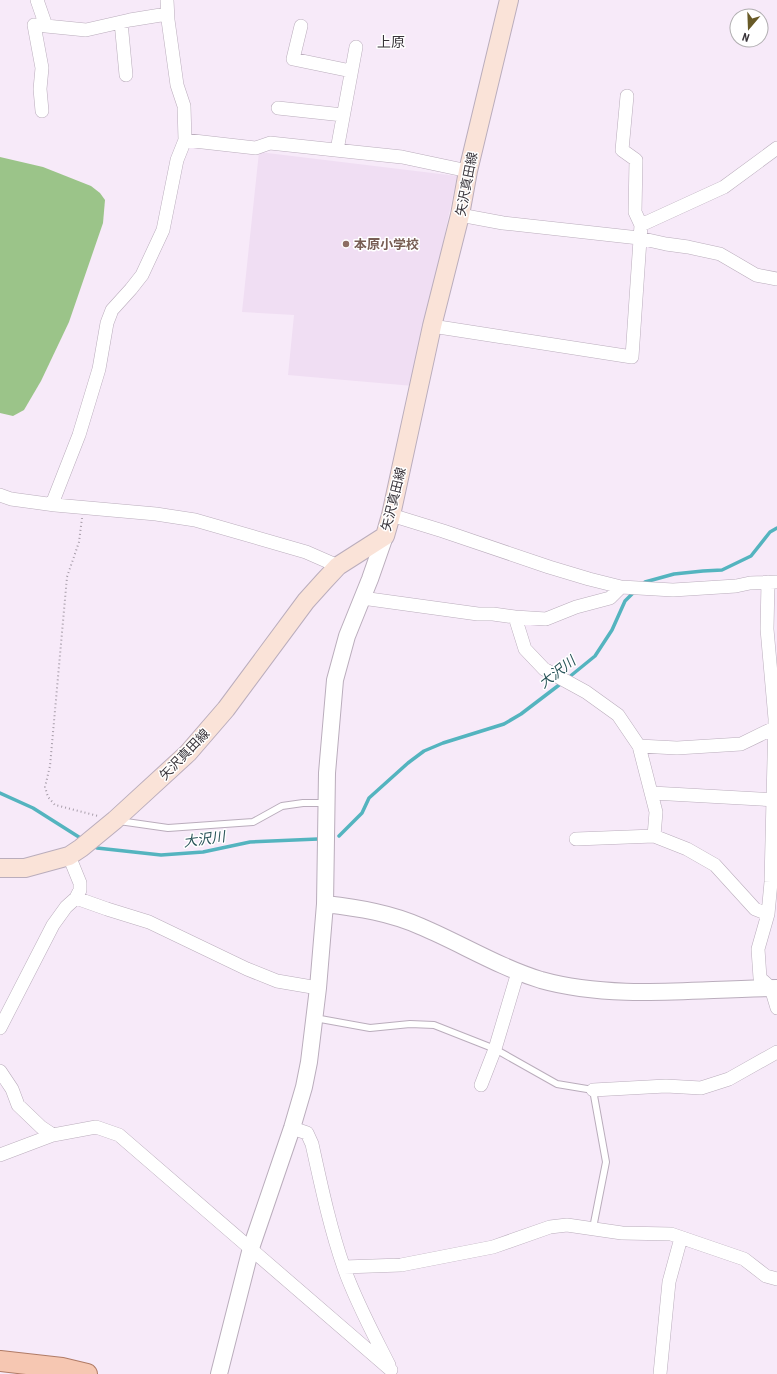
<svg xmlns="http://www.w3.org/2000/svg" width="777" height="1374" font-family="'Roboto Condensed','Noto Sans JP',sans-serif">
  <style>
    .built { fill: #f0def3 }
    .forest { fill: #9bc489 }
    .lines { fill: none; stroke-linecap: round; stroke-linejoin: round }
    .stream { stroke: #54b4bf; stroke-width: 3.5 }
    .service-casing { stroke: #baadbc; stroke-width: 8 }
    .minor-casing { stroke: #baadbc; stroke-width: 14 }
    .tertiary-casing { stroke: #baadbc; stroke-width: 18 }
    .secondary-casing { stroke: #baadbc; stroke-width: 20 }
    .primary-casing { stroke: #b07b66; stroke-width: 22 }
    .path { stroke: #a69ca8; stroke-width: 2; stroke-dasharray: 1 3; stroke-linecap: butt }
    .service { stroke: #fff; stroke-width: 6 }
    .minor { stroke: #fff; stroke-width: 13 }
    .tertiary { stroke: #fff; stroke-width: 16 }
    .secondary { stroke: #fae3d8; stroke-width: 18 }
    .primary { stroke: #f6c7b2; stroke-width: 20 }
    .education-dot { fill: #8d6e63; stroke: #fff; stroke-width: 1.5 }
    .labels { text-anchor: middle; stroke-width: 3; stroke-linejoin: round; paint-order: stroke }
    .street-label { font-size: 13px; fill: #39343a; stroke: #fff }
    .education-label { font-size: 13px; font-weight: bold; fill: #785e54; stroke: #fff; text-anchor: start }
    .neighbourhood-label { font-size: 14px; fill: #39343a; stroke: #fff }
    .water-label { font-size: 14px; font-style: italic; fill: #295459; stroke: #fff }
  </style>
  <rect width="100%" height="100%" fill="#f7eaf9"/>
  <!-- built -->
  <path class="built" d="M259,152L457,176L413,386L288,375L294,315L242,312Z"/>
  <!-- forest -->
  <path class="forest" d="M0,157L43,167L91,186L100,193L105,200L103,223L69,322L41,381L24,410L13,416L0,413Z"/>
  <g class="lines">
    <!-- stream -->
    <path class="stream" d="M643,584L645,582L674,574L703,571L722,570L751,556L770,532L777,528
      M568,678L595,656L612,630L625,601L635,591
      M0,793L33,808L82,839
      M339,836L362,813L369,798L408,763L424,751L443,743L504,724L521,714L563,682
      M93,846L97,848L161,855L203,852L250,842L318,839"/>
    <defs>
      <path id="service" d="M119,821L168,828L253,822L282,806L303,803H326
        M315,1018L370,1028L410,1024L434,1025L495,1049L557,1084L593,1090L606,1162L593,1228"/>
      <path id="minor" d="M37,0L46,26L86,30L130,20L167,14
        M121,22L126,75
        M301,26L293,59L351,71
        M627,96L622,150L636,160L635,212L641,225
        M278,108L343,115
        M42,111L40,89L42,68L34,25L46,26
        M185,140L256,148L270,143L354,152L402,157L468,171
        M337,150L356,47
        M460,215L503,223L639,238L666,244L688,247L720,254L756,275L777,279
        M432,326L632,357L641,225L724,187L777,148
        M0,495L11,499L55,505L156,514L195,520L306,552L338,566
        M52,504L79,435L99,369L107,323L112,310L131,289L142,275L163,230L177,160L185,140L184,106L177,85L168,20L167,0
        M391,515L443,531L549,567L589,579L621,587L673,590L736,586L750,583L777,582
        M768,582L767,629L775,719L773,799L771,882L768,914L758,949L760,978L771,988L777,1008
        M362,598L478,614H493L515,617L546,619L576,607L610,598L621,587
        M515,617L525,649L544,669L586,692L618,715L639,746L656,812L654,836
        M639,746L677,748L741,744L774,728
        M652,793L777,800
        M576,839L654,836L687,849L715,865L755,909L768,914
        M76,898L107,909L149,922L247,969L277,981L318,988
        M0,1028L53,925L66,907L76,898L80,890V883L69,856
        M0,1071L12,1089L18,1105L41,1127L53,1135
        M481,1085L495,1049L518,972
        M593,1090L666,1086L701,1088L729,1079L777,1052
        M292,1128L307,1133L312,1144C321,1185 330,1228 344,1268C356,1302 373,1333 389,1365
        M0,1155L53,1135L96,1127L119,1135L391,1370
        M344,1267L401,1265L493,1247L550,1227L567,1225L622,1233L671,1234L744,1259L766,1276L777,1279
        M660,1374L669,1282L681,1238"/>
      <path id="tertiary" d="M325,904C359,908 391,913 422,927C462,944 499,967 541,980C616,1001 701,988 777,988
        M219,1374L251,1248L292,1128L304,1087L309,1062L318,988L325,904L327,773L335,680L347,636L370,579L385,536"/>
      <path id="secondary" d="M0,868H25L69,856L81,848L115,820L188,753L226,709L306,601L324,581L338,566L385,536L391,515L432,326L460,215L468,171L509,0"/>
      <path id="primary" d="M0,1361L62,1368L87,1374"/>
    </defs>
    <!-- service casing -->
    <use href="#service" class="service-casing"/>
    <!-- minor casing -->
    <use href="#minor" class="minor-casing"/>
    <!-- tertiary casing -->
    <use href="#tertiary" class="tertiary-casing"/>
    <!-- secondary casing -->
    <use href="#secondary" class="secondary-casing"/>
    <!-- primary casing -->
    <use href="#primary" class="primary-casing"/>
    <!-- path -->
    <path class="path" d="M82,518L79,542L67,577L50,766L45,787L48,797L55,805L98,816"/>
    <!-- service -->
    <use href="#service" class="service"/>
    <!-- minor -->
    <use href="#minor" class="minor"/>
    <!-- tertiary -->
    <use href="#tertiary" class="tertiary"/>
    <!-- secondary -->
    <use href="#secondary" class="secondary"/>
    <!-- primary -->
    <use href="#primary" class="primary"/>
  </g>
  <!-- markers -->
  <circle class="education-dot" cx="346" cy="244" r="4"/>
  <g class="labels">
    <!-- street labels -->
    <g class="street-label">
      <text transform="translate(466 184) rotate(-79)" y="5">矢沢真田線</text>
      <text transform="translate(393 499) rotate(-76)" y="5">矢沢真田線</text>
      <text transform="translate(184 754) rotate(-46)" y="5">矢沢真田線</text>
    </g>
    <!-- education labels -->
    <g class="education-label">
      <text x="354" y="249">本原小学校</text>
    </g>
    <!-- neighbourhood labels -->
    <g class="neighbourhood-label">
      <text x="391" y="47">上原</text>
    </g>
    <!-- water labels -->
    <g class="water-label">
      <text transform="translate(557 672) rotate(-38)" y="5">大沢川</text>
      <text transform="translate(204 839) rotate(-8)" y="5">大沢川</text>
    </g>
  </g>
  <!-- north arrow -->
  <g transform="translate(749 28) rotate(199)"><circle r="19" fill="#ffffff" stroke="#b0aeb0"/>
  <path d="M0-3L7 15L0 10L-7 15Z" fill="#685a27"/>
  <text y="-6" font-size="11" font-weight="bold" text-anchor="middle" fill="#39343a">N</text>
  </g>
</svg>
